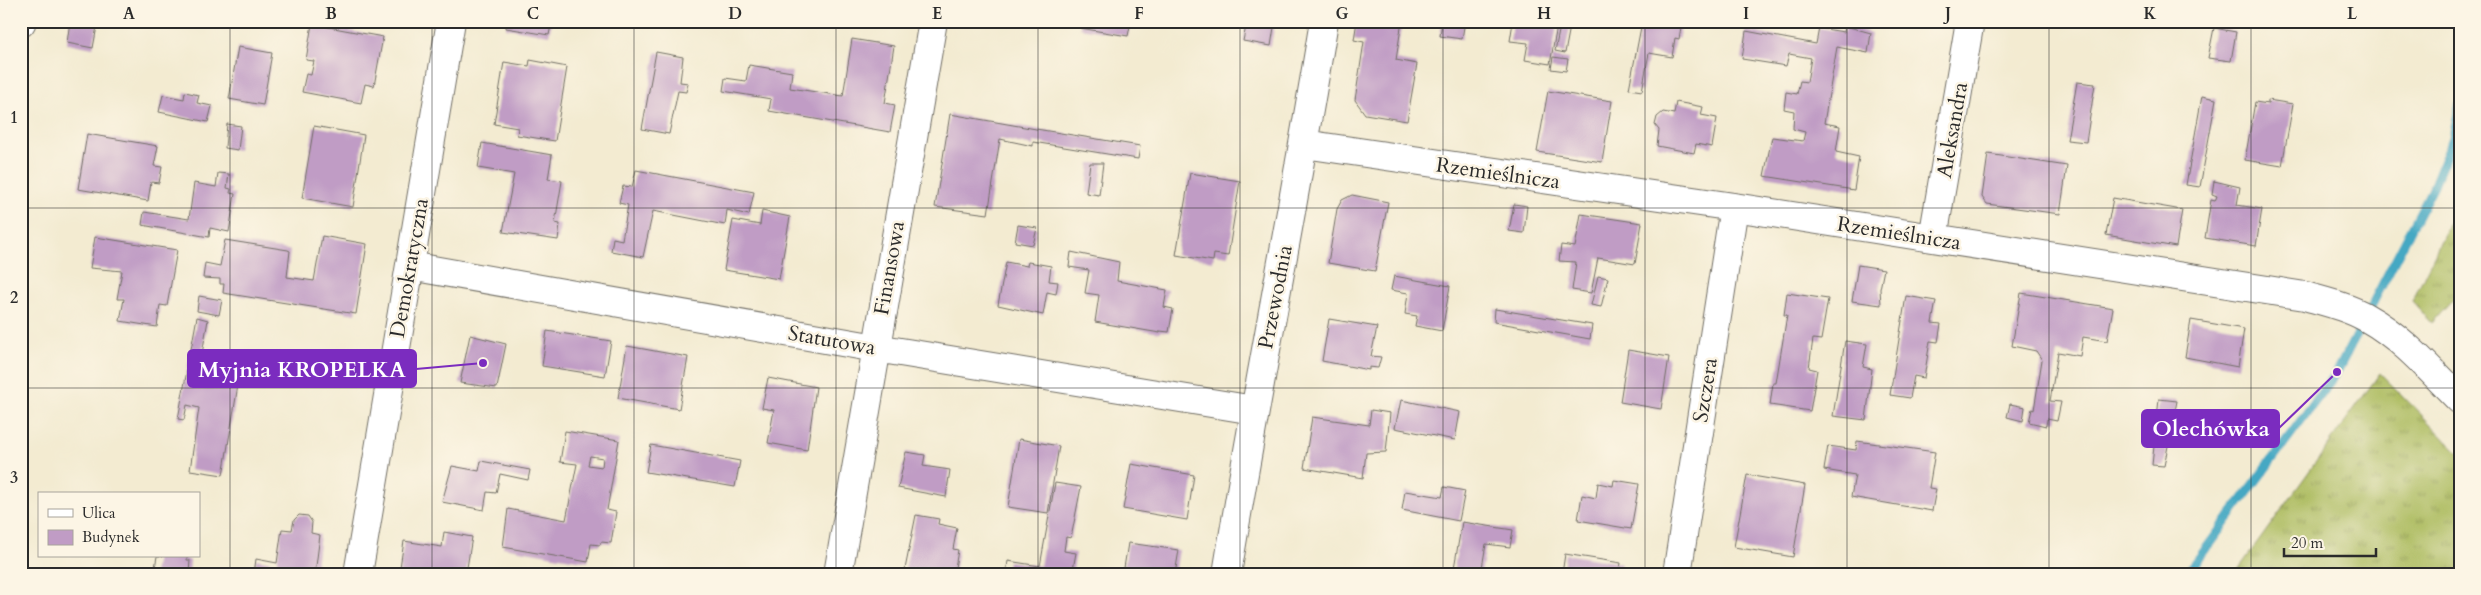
<svg xmlns="http://www.w3.org/2000/svg" width="2481" height="595" font-family="Cardo,serif">
  <style>
    .grass { fill: url(#grass-tufts); stroke: #6c7344 }
    .lines { fill: none; stroke-linecap: round; stroke-linejoin: round }
    .stream { stroke: #44a8c3; stroke-width: 9 }
    .building { fill: #c09cc5; fill-rule: evenodd }
    .minor-casing { stroke: #716e65; stroke-width: 30 }
    .minor { stroke: #fff; stroke-width: 28 }
    .grid { fill: none; stroke: #2b2b2b; stroke-width: 1; stroke-opacity: 0.55 }
    .labels { text-anchor: middle; stroke-width: 5; stroke-linejoin: round; paint-order: stroke }
    .street-label { font-size: 21px; fill: #2b2b2b; stroke: #fcf5e5 }
    .leader { fill: none; stroke: #7b2cbf; stroke-width: 2 }
    .callout-dot { fill: #7b2cbf; stroke: #fcf5e5; stroke-width: 2 }
    .callout { fill: #7b2cbf; stroke: #7b2cbf; stroke-width: 2 }
    .callout-label { font-size: 22px; text-anchor: middle; font-weight: bold; fill: #fff }
    .neatline { fill: none; stroke: #2b2b2b; stroke-width: 2 }
    .grid-label { font-size: 16px; text-anchor: middle; font-weight: bold; fill: #2b2b2b }
  </style>
  <defs>
    <pattern id="grass-tufts" width="24" height="20" patternUnits="userSpaceOnUse" patternTransform="scale(1.25)"><rect width="24" height="20" fill="#acbb5e"/><path d="M3 7l-1-3M5 7V3M7 7l1-3M15 17l-1-3M17 17v-4M19 17l1-3" fill="none" stroke="#8c984e"/></pattern>
  </defs>
  <rect width="100%" height="100%" fill="#fcf5e5"/>
  <filter id="ink" filterUnits="userSpaceOnUse"><feTurbulence type="fractalNoise" baseFrequency=".02" numOctaves="2"/><feDisplacementMap in="SourceGraphic" scale="10" xChannelSelector="R" yChannelSelector="G"/><feConvolveMatrix kernelMatrix="1 2 1 2 8 2 1 2 1" color-interpolation-filters="sRGB"/></filter>
  <filter id="wash" filterUnits="userSpaceOnUse"><feTurbulence type="fractalNoise" baseFrequency=".0096" numOctaves="4" result="noise"/><feDisplacementMap in="SourceGraphic" scale="20" xChannelSelector="R" yChannelSelector="G"/><feGaussianBlur stdDeviation="1.12" result="paint"/><feColorMatrix in="noise" values="0 0 0 0 0 0 0 0 0 0 0 0 0 0 0 0 0 1.4 0 .05"/><feComposite in="paint" operator="in"/></filter>
  <g filter="url(#wash)">
    <rect width="100%" height="100%" fill="#f3ebd1"/>
    <!-- grass -->
    <path class="grass" d="M2460,202V292L2432,323L2412,301Z
      M2380,373L2460,454V574H2235Z"/>
    <g class="lines">
      <!-- stream -->
      <path class="stream" d="M2187,574L2337,372L2434,185L2453,138L2460,105"/>
    </g>
    <g id="blocks">
      <!-- building -->
      <path class="building" d="M70,21H98L93,48L67,43Z
        M507,21H552L549,35L506,28Z
        M1081,21H1131L1128,36L1080,28Z
        M1247,21H1275L1271,46L1243,41Z
        M1357,21H1402L1396,60L1417,64L1407,121L1365,114L1355,100L1364,42L1354,40Z
        M1442,21H1465L1462,39L1440,36Z
        M1532,21H1558L1550,64L1525,60L1528,43L1510,41L1513,22L1531,25Z
        M1561,21H1571L1565,53L1555,51Z
        M1630,21H1682L1679,39L1675,38L1672,57L1649,53L1642,91L1629,89L1641,27L1630,26Z
        M312,24L383,37L374,86L365,84L361,103L302,92L306,74L311,75L314,61L306,60Z
        M1845,26L1871,33L1868,53L1837,47L1824,123L1840,126L1836,152L1859,157L1854,190L1764,176L1772,137L1803,141L1805,132L1793,129L1794,111L1784,109L1786,92L1797,94L1800,81L1807,82L1811,58L1789,54L1786,66L1742,59L1746,31L1816,44L1819,28L1844,32Z
        M2214,28L2236,32L2231,61L2208,58Z
        M852,39L894,46L885,103L895,105L890,132L769,111L771,99L723,91L725,78L746,81L749,65L792,72L790,88L843,96Z
        M238,47L272,53L263,105L229,99Z
        M656,52L683,57L680,82L688,83L686,92L678,91L669,134L642,129Z
        M1553,57L1568,59L1566,71L1551,69Z
        M530,60L567,67L555,141L517,135L518,128L494,124L504,62L529,66Z
        M2077,82L2095,84L2086,142L2067,140Z
        M1548,91L1612,101L1602,162L1537,152Z
        M185,92L199,95L197,103L212,106L208,122L159,112L163,95L184,99Z
        M2202,96L2216,99L2200,187L2186,185Z
        M2268,100L2293,104L2282,166L2245,160L2255,102L2268,104Z
        M1676,102L1703,107L1701,115L1717,118L1712,147L1696,144L1694,153L1657,146L1659,130L1655,125L1657,117L1663,112L1674,114Z
        M950,114L1036,129L1140,146L1138,159L1033,142V146L1000,139L988,214L935,207Z
        M227,124L241,126L238,150L225,148Z
        M314,126L364,135L353,207L302,198Z
        M87,134L158,146L154,166L162,167L159,183L151,182L148,201L78,189Z
        M482,143L552,155L548,179L562,181L555,223L560,224L558,240L503,232L514,174L478,168Z
        M1988,154L2067,166L2060,214L1987,204L1982,197Z
        M1090,163H1103L1099,195L1086,193Z
        M636,170L754,192L749,215L727,210L725,225L653,211L643,257L611,251L613,238L622,240L628,205L619,203L623,186L632,187Z
        M218,173L229,174L227,188L231,189L230,193L235,194L229,232L210,228L209,237L142,225L144,212L189,219L194,183L216,187Z
        M1190,173L1240,181L1228,256L1214,254L1213,261L1176,255Z
        M2214,181L2240,187L2237,205L2262,209L2256,246L2205,238L2211,200L2215,201L2217,196L2212,194Z
        M1352,195L1388,202L1375,271L1328,263L1337,209L1342,200Z
        M2113,198L2182,210L2176,247L2106,235Z
        M1514,204L1527,206L1524,233L1509,231Z
        M762,211L790,217L779,279L724,270L733,220L760,225Z
        M1581,214L1642,223L1635,264L1598,258L1591,293L1572,290L1576,262L1559,261L1561,245L1575,247Z
        M1018,225L1037,228L1033,245L1015,242Z
        M322,236L367,244L356,314L223,293L224,284H220V279L203,278L205,263L220,266L225,240L288,250L290,251L287,277L314,281Z
        M95,237L177,250L167,306L160,305L157,327L120,321L124,299H117L122,271L90,268Z
        M1071,252L1119,262L1117,281L1167,290L1164,307L1173,309L1169,332L1160,331V333L1095,322L1099,295L1085,293L1089,270L1069,267Z
        M1006,262L1027,266L1028,262L1051,266L1049,281L1058,282L1056,294L1047,292L1043,315L998,305Z
        M1858,265L1884,269L1880,289L1881,305L1852,301Z
        M1394,276L1450,286L1442,331L1415,326L1417,316L1405,314L1408,293L1391,290Z
        M1598,276L1608,278L1601,307L1591,305Z
        M1787,293L1828,299L1821,340L1813,339L1809,368L1817,370L1810,411L1770,405L1773,383H1776L1787,315H1784Z
        M2021,293L2113,308L2107,341L2083,337L2080,356L2058,352L2050,401L2061,402L2057,421L2047,419L2046,426L2029,422L2032,409L2034,410L2042,360L2036,351L2012,346Z
        M199,296L222,300L219,315L197,311Z
        M1906,296L1936,301L1932,323L1941,324L1938,342L1930,341L1924,378L1914,376L1910,398L1890,395Z
        M1495,309L1592,325L1590,339L1494,322Z
        M197,317L208,320L200,365L207,366L206,374L239,379L223,475L190,470L199,408L187,405L184,420L178,419Z
        M1329,319L1377,327L1371,356L1381,357L1378,368L1369,367V370L1322,361Z
        M2191,320L2244,329L2238,367L2185,357Z
        M547,331L611,341L605,376L542,366Z
        M470,335L506,344L497,388L460,383Z
        M1845,341L1867,344L1863,367L1872,369L1866,420L1833,416Z
        M627,346L688,357L679,409L618,398Z
        M1628,350L1669,357L1661,409L1620,402Z
        M768,378L816,387L807,450L768,443L774,410L762,408Z
        M2159,399L2177,401L2164,466L2152,465Z
        M1401,400L1460,412L1455,440L1395,428Z
        M2010,404L2025,407L2023,421L2007,417Z
        M1371,410L1390,413L1386,452L1366,453L1363,478L1304,468L1312,417L1369,425Z
        M565,431L619,440L607,510L616,512L611,543L601,542L600,545L591,544L588,562L503,547L508,509L566,520L577,464L560,462ZM590,456L603,458L602,467L588,465Z
        M1019,439L1059,446L1048,513L1008,507Z
        M1857,441L1935,452L1929,488L1936,489L1932,511L1851,497L1855,475L1824,470L1828,446L1856,450Z
        M651,445L740,461L735,487L646,472Z
        M906,452L925,455L923,466L950,470L946,497L898,488Z
        M481,461L530,470L528,480L500,474L496,493L487,492L484,510L442,502L452,466L479,471Z
        M1131,464L1194,475L1187,520L1123,509Z
        M1747,475L1805,485L1793,557L1734,547Z
        M1614,480L1639,484L1631,529L1578,520L1582,495L1596,498L1598,483L1613,486Z
        M1055,483L1081,487L1071,538L1066,537L1064,551L1076,553L1072,574H1006L1008,561L1040,566Z
        M1444,487L1465,491L1459,521L1402,510L1405,491L1442,497Z
        M299,515L308,516L312,522L311,533L320,535L315,574H254L256,559L277,563L282,529L292,530L294,520Z
        M916,515L939,519L938,524L957,528L953,549L958,550L954,574H904Z
        M1462,522L1513,530L1510,547L1486,544L1481,574H1453Z
        M444,532L472,537L466,574H399L404,541L442,547Z
        M1128,543L1179,550L1175,574H1123Z
        M1565,554L1621,563L1619,574H1562Z
        M157,556H187V560H190L189,574H154Z"/>
    </g>
  </g>
  <g filter="url(#ink)">
    <use href="#blocks" fill-opacity="0" stroke="#716e65" stroke-width="1"/>
    <g class="lines">
      <defs>
        <path id="minor" d="M21,23L22,21
          M1304,144L1734,207L2305,296C2326,302 2348,307 2367,318C2403,338 2431,371 2460,400
          M1933,238L1970,21
          M410,266L876,348L1254,410
          M358,574L451,21
          M838,574L933,21
          M1227,574C1257,389 1294,206 1324,21
          M1677,574L1734,207"/>
      </defs>
      <!-- minor casing -->
      <use href="#minor" class="minor-casing"/>
      <!-- minor -->
      <use href="#minor" class="minor"/>
    </g>
  </g>
  <!-- grid -->
  <path class="grid" d="M230,21V574M432,21V574M634,21V574M836,21V574M1038,21V574M1240,21V574M1443,21V574M1645,21V574M1847,21V574M2049,21V574M2251,21V574M21,208H2460M21,388H2460"/>
  <g class="labels">
    <!-- street labels -->
    <g class="street-label">
      <text transform="translate(1952 130) rotate(-80)" y="7">Aleksandra</text>
      <text transform="translate(1498 173) rotate(8)" y="7">Rzemieślnicza</text>
      <text transform="translate(1899 233) rotate(9)" y="7">Rzemieślnicza</text>
      <text transform="translate(409 268) rotate(-80)" y="7">Demokratyczna</text>
      <text transform="translate(889 268) rotate(-80)" y="7">Finansowa</text>
      <text transform="translate(1275 297) rotate(-79)" y="7">Przewodnia</text>
      <text transform="translate(832 340) rotate(10)" y="7">Statutowa</text>
      <text transform="translate(1705 390) rotate(-81)" y="7">Szczera</text>
    </g>
  </g>
  <!-- callouts -->
  <path class="leader" d="M483 363L416 369M2337 372L2279 428"/>
  <g class="callout-dot">
    <circle cx="483" cy="363" r="5"/>
    <circle cx="2337" cy="372" r="5"/>
  </g>
  <g class="callout">
    <rect x="188" y="350" width="228" height="37" rx="5"/>
    <rect x="2142" y="410" width="137" height="37" rx="5"/>
  </g>
  <g class="callout-label">
    <text x="302" y="377">Myjnia KROPELKA</text>
    <text x="2211" y="436">Olechówka</text>
  </g>
  <!-- margin -->
  <rect width="2481" height="595" fill="none" stroke="#fcf5e5" stroke-width="55"/>
  <!-- legend -->
  <rect x="38" y="492" width="162" height="65" fill="#fcf5e5" stroke="#a8a49b"/>
  <rect x="48" y="509" width="25" height="8" fill="#ffffff" stroke="#a8a49b"/>
  <text x="82" y="518" font-size="15" fill="#2b2b2b">Ulica</text>
  <rect x="48" y="530" width="25" height="15" fill="#c09cc5" stroke="#a8a49b"/>
  <text x="82" y="542" font-size="15" fill="#2b2b2b">Budynek</text>
  <!-- scale -->
  <path d="M2284 548v8h92v-8" fill="none" stroke="#2b2b2b" stroke-width="2.5"/>
  <text x="2291" y="548" font-size="15" fill="#2b2b2b" stroke="#fcf5e5" stroke-width="4" paint-order="stroke">20 m</text>
  <rect x="28" y="28" width="2426" height="540" class="neatline"/>
  <g class="grid-label">
    <text x="129" y="19">A</text>
    <text x="331" y="19">B</text>
    <text x="533" y="19">C</text>
    <text x="735" y="19">D</text>
    <text x="937" y="19">E</text>
    <text x="1139" y="19">F</text>
    <text x="1342" y="19">G</text>
    <text x="1544" y="19">H</text>
    <text x="1746" y="19">I</text>
    <text x="1948" y="19">J</text>
    <text x="2150" y="19">K</text>
    <text x="2352" y="19">L</text>
    <text x="14" y="123">1</text>
    <text x="14" y="303">2</text>
    <text x="14" y="483">3</text>
  </g>
</svg>
